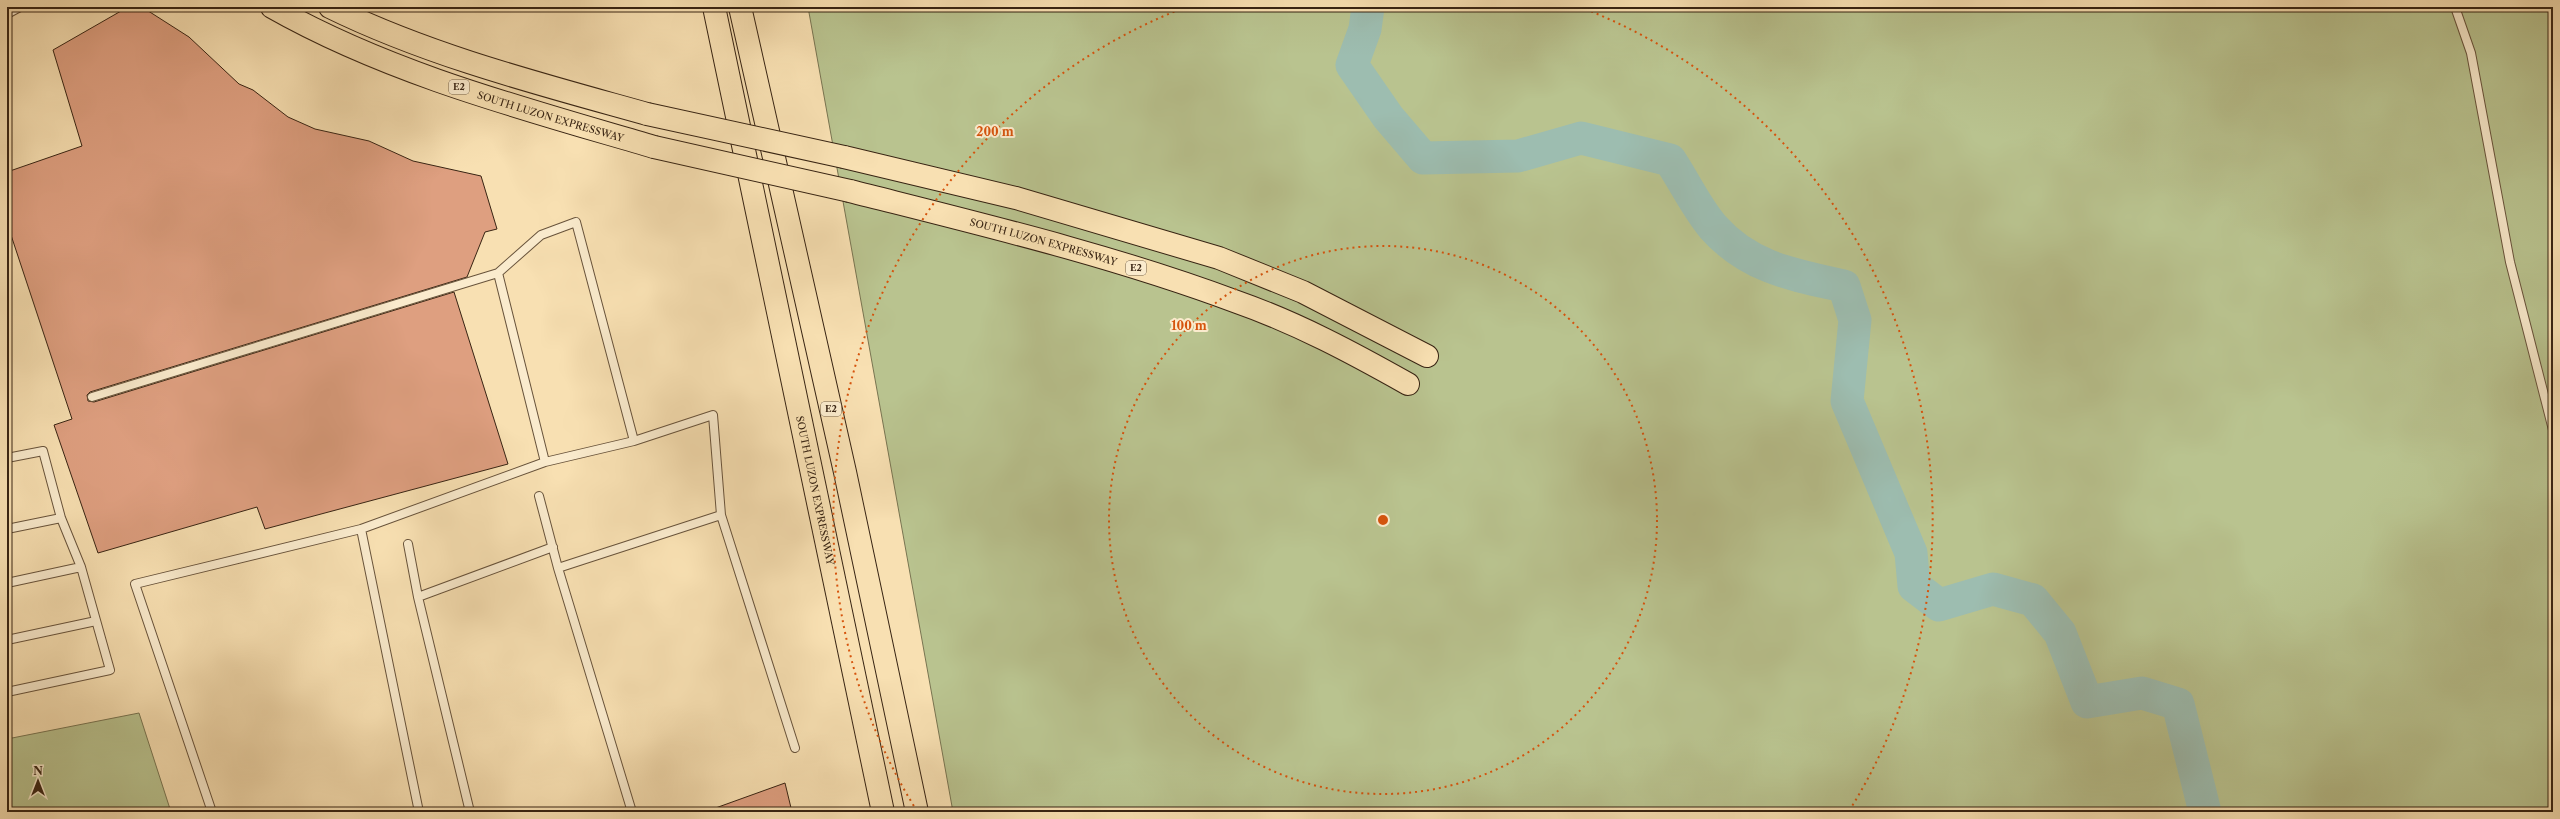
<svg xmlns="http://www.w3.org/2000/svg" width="2560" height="819" font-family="'Libre Caslon Text',serif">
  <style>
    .green { fill: #b9c38f; stroke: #787451 }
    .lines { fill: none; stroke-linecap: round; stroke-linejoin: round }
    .river { stroke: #9dbdb0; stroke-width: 33 }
    .building { fill: #de9f80; stroke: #382413 }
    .service-casing { stroke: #68533b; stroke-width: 10 }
    .motorway-casing { stroke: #382413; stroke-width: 24 }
    .service { stroke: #faebcd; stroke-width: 8 }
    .motorway { stroke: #f8e0b2; stroke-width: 22 }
    .motorway-bridge-casing { stroke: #382413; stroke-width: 24; stroke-linecap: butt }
    .motorway-bridge { stroke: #f8e0b2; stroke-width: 22 }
    .ring { fill: none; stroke: #d6540d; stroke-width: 2; stroke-dasharray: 2 4 }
    .labels { text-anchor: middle; stroke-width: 4; stroke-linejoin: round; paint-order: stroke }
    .shield { fill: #faebcd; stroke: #72604b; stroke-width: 1 }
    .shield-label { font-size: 9px; font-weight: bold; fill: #382413 }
    .street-label { font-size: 10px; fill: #382413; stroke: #faebcd }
    .centre { fill: #d6540d; stroke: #faebcd; stroke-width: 2 }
    .ring-label { font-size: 12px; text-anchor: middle; font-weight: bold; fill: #d6540d; stroke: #faebcd; stroke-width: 4; stroke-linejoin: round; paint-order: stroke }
  </style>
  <rect width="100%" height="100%" fill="#f8e0b2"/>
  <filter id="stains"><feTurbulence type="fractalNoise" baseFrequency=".005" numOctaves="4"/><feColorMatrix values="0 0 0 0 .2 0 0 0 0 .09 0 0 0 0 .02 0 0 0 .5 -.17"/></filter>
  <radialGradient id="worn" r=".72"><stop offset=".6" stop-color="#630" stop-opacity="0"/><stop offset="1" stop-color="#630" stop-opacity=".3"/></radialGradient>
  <!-- green -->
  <path class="green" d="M808,7H2553V812H2437L2416,809L2402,812H953Z
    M139,713L171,812H7V739Z"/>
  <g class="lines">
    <!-- river -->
    <path class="river" d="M1368,7L1365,29L1352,65L1388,117L1423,158L1518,156L1581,138L1670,160C1684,181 1696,207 1713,227C1749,268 1794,275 1844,286L1855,320L1847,401L1911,553L1914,586L1939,605L1993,589L2033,600L2060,633L2087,702L2142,693L2178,704L2205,812"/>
  </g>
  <!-- building -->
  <path class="building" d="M128,7H142L189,37L239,84L253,90L288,117L315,129L369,141L413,161L481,176L497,229L485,232L467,277L90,392L87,395L88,401L94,402L454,292L508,464L265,529L257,507L98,553L54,425L72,419L7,223V172L82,146L53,50Z
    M785,783L792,812H710V810Z"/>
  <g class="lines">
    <defs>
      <path id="service" d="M2455,7L2471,53L2510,262L2553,430
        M7,14L20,7
        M92,397L498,273
        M7,458L43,451L61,518L81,567L110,670L7,692
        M545,462L498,273L541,235L576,222L634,441
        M539,496L558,568L632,812
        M7,529L61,518
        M361,529L419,812
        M408,544L418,597L470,812
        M558,568L721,515
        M7,583L81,567
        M418,597L553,547
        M7,640L96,621
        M212,812L135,584L361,529L545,462L634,441L713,415L721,515L795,748"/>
      <g id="motorway">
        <path id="s1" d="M272,7C390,74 525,109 654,147"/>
        <path d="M330,7C430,56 540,84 647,114"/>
        <path id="s2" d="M714,7L883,812"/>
        <path d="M740,7L845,472L917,812"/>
        <path d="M844,157L1016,198L1219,258L1303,292L1427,356"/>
        <path id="s3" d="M850,191C980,224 1111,255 1237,302C1297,323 1353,353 1408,384"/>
      </g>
    </defs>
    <!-- service casing -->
    <use href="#service" class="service-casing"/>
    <!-- motorway casing -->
    <use href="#motorway" class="motorway-casing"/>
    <!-- service -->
    <use href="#service" class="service"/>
    <!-- motorway -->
    <use href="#motorway" class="motorway"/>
    <defs>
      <path id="motorway-bridge" d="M647,114L844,157
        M654,147L850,191"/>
    </defs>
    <!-- motorway-bridge casing -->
    <use href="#motorway-bridge" class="motorway-bridge-casing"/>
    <!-- motorway-bridge -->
    <use href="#motorway-bridge" class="motorway-bridge"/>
  </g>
  <!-- distance rings -->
  <g class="ring">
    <circle cx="1383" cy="520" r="274"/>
    <path d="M917 811A549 549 0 0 1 1186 7M1580 7A549 549 0 0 1 1849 811"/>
  </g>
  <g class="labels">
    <!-- shield labels -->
    <g class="shield">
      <rect x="449" y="80" width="20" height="14" rx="3"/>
      <rect x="1126" y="261" width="20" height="14" rx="3"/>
      <rect x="821" y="402" width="20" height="14" rx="3"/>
    </g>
    <g class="shield-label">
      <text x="459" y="90">E2</text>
      <text x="1136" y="271">E2</text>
      <text x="831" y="412">E2</text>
    </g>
    <!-- street labels -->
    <g class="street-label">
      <text dy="4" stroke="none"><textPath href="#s1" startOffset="300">SOUTH LUZON EXPRESSWAY</textPath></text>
      <text dy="4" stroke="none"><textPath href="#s3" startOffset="200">SOUTH LUZON EXPRESSWAY</textPath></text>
      <text dy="4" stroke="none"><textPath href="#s2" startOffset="494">SOUTH LUZON EXPRESSWAY</textPath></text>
    </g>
  </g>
  <circle cx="1383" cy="520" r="6" class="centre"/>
  <g class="ring-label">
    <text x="995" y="136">200 m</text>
    <text x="1189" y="330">100 m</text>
  </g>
  <!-- margin -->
  <rect width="2560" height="819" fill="none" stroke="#f8e0b2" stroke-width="24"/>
  <rect x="8" y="8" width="2544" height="803" fill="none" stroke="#382413" stroke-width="2"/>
  <rect x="12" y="12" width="2536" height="795" fill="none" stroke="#382413"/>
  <!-- north arrow -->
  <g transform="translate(38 781)" stroke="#faebcd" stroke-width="3" paint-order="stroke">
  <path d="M0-3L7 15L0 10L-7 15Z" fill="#382413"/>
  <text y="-6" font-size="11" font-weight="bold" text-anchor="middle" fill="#382413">N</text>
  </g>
  <rect width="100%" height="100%" filter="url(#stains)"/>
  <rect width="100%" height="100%" fill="url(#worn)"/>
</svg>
